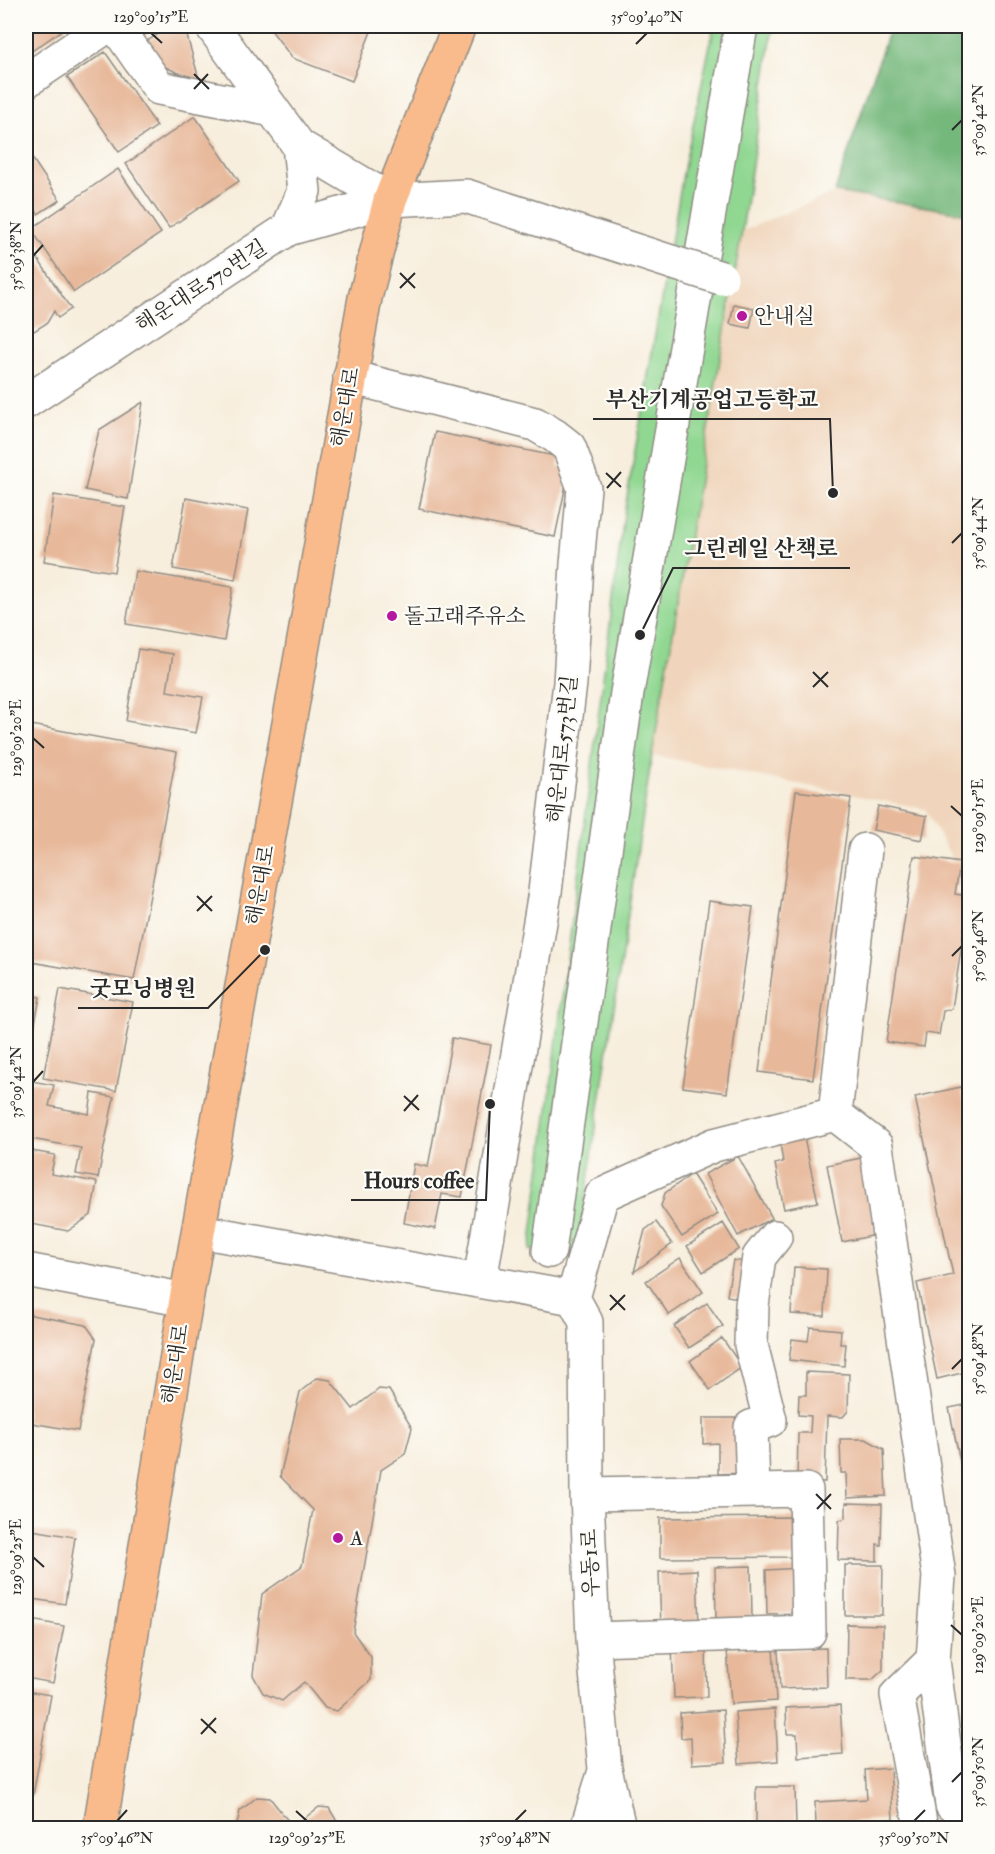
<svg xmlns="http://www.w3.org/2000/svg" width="995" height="1854" font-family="'IM FELL Double Pica','Noto Serif KR',serif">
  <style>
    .built { fill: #f0d5bc }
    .green { fill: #90d791; stroke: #5e815e; stroke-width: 1.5 }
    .forest { fill: #74b87b; stroke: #507253; stroke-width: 1.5 }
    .building { fill: #e7b89a }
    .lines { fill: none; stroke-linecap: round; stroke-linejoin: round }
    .minor-casing { stroke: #918c84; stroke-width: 36 }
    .major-casing { stroke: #918c84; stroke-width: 36 }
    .minor { stroke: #fff; stroke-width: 33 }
    .major { stroke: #fabb8c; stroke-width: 33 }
    .minor-bridge-casing { stroke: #918c84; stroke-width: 36; stroke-linecap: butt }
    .minor-bridge { stroke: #fff; stroke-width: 33 }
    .ticks { fill: none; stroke: #2b2b2b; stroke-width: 2 }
    .poi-dot { fill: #b5179e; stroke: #fdfcf7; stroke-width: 2 }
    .labels { text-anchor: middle; stroke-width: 4.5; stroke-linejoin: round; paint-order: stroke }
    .street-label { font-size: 21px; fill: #2b2b2b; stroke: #fdfcf7 }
    .poi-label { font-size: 21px; fill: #2b2b2b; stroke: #fdfcf7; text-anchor: start }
    .leader { fill: none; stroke: #2b2b2b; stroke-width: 2 }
    .callout-dot { fill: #2b2b2b; stroke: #fdfcf7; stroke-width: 2 }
    .callout-label { font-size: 22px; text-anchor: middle; font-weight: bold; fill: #2b2b2b; stroke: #fdfcf7; stroke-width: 4.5; stroke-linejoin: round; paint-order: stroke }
    .neatline { fill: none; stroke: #2b2b2b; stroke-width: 2 }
    .ticks-label { font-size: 15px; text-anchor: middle; fill: #2b2b2b }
  </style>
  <rect width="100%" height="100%" fill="#fdfcf7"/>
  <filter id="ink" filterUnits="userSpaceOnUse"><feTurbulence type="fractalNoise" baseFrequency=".0167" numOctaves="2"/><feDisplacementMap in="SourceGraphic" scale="12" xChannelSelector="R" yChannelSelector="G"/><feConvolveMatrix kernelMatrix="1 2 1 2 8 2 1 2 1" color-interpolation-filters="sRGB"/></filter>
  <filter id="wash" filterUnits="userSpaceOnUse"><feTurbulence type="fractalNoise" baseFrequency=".008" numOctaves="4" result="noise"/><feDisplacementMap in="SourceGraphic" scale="24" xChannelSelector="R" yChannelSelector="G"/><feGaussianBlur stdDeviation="1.35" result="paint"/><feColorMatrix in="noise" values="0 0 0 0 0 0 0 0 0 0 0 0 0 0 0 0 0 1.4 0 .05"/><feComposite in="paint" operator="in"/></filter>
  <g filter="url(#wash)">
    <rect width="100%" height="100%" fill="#f7eedd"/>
    <!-- built -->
    <path class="built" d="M835,192L969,214V890L925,809L652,755L742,231Z"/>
    <!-- green -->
    <path class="green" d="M714,26H773L742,231L652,755L577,1254L530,1250L624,514L684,168Z"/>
    <!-- forest -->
    <path class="forest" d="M890,26H969V214L835,192Z"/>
    <g id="blocks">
      <!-- building -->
      <path class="building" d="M26,26H68L26,55Z
        M135,26H162L140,37Z
        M166,26H182L187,36L199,79L176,72L149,59L142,44L167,29Z
        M268,26H373L352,81L292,58Z
        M105,52L157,126L119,152L67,77Z
        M195,116L239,181L169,228L126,164Z
        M26,149L60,200L38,214L26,195Z
        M118,169L161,233L74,292L31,229Z
        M26,241L71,309L58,318L54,311L47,323L26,336Z
        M734,304L754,308L750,328L730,324Z
        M143,402L128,499L85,490L99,430Z
        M435,432L560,457L558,467L569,470L555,537L419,509Z
        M54,495L125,507L114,572L44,561Z
        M186,498L248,510L235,580L173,569Z
        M135,571L233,587L224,641L126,624Z
        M138,649L173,654L167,691L203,697L196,733L126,721Z
        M26,724L177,752L134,980L26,961Z
        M796,791L851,798L813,1079L759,1072Z
        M878,806L927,816L922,840L873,830Z
        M914,856L960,863L955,894L969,896L952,1009L943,1011L939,1035L926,1033L924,1047L886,1042Z
        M709,901L753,907L727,1093L683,1087Z
        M60,989L133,1002L116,1091L43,1078Z
        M26,994L40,997L29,1055L26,1054Z
        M452,1038L491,1045L462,1197L442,1194L435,1229L404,1223L414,1164L428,1167Z
        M26,1080L54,1085L49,1106L89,1114L92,1093L114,1097L98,1178L76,1174L81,1148L26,1138Z
        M961,1087L970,1126V1371L937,1379L917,1283L953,1275L915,1097Z
        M804,1138L818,1202L784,1209L775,1164L783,1162L780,1143Z
        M26,1150L55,1155L51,1174L97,1182L91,1215L68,1231L26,1223Z
        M738,1156L772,1218L738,1236L705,1174Z
        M861,1158L876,1235L842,1242L827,1165Z
        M692,1174L718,1214L682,1237L661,1206L665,1193Z
        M656,1222L672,1244L634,1272L645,1230Z
        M723,1223L739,1249L703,1272L687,1246Z
        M680,1258L703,1292L669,1315L646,1281Z
        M733,1260L755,1264L749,1300L727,1296Z
        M794,1267L827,1269L825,1316L791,1314Z
        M707,1303L723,1326L689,1348L674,1326Z
        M26,1314L86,1325L96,1339L78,1431L26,1422Z
        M810,1327L841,1330L840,1344H846L844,1366L789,1360L792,1339L808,1341Z
        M722,1338L742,1367L710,1390L690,1361Z
        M806,1372L849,1374L848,1411L843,1417L827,1416L825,1482L797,1481L798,1433H810L811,1416L798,1415L799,1395H806Z
        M317,1378L330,1380L353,1409L379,1389L389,1390L412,1428L405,1454L381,1470L353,1632L371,1657V1680L337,1711L325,1708L304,1682L282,1701L263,1693L253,1675L262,1594L302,1566L313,1510L280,1476L300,1392Z
        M970,1404V1537H968L962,1502L968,1500L949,1408Z
        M703,1418H743L744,1473L718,1474V1443L703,1444Z
        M840,1439H866L884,1449L886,1496L847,1498L846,1473H841Z
        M846,1503L882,1504L881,1545L877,1544V1561L838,1560L839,1520L846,1518Z
        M802,1517V1557L660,1558V1518Z
        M26,1529L75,1537L65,1604L26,1598Z
        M845,1565H883L882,1615H845Z
        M751,1566L752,1619L716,1620L715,1567Z
        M801,1568L803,1613L767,1614L766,1570Z
        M697,1570L699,1626L661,1627L659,1572Z
        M26,1619L64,1626L53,1683L26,1678Z
        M847,1624L883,1625V1670L872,1680H846Z
        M706,1644L707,1697L674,1698L672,1645Z
        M773,1647L776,1701L731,1704L727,1650Z
        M826,1648L827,1687L780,1689L778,1650Z
        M26,1691L51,1695L33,1795L26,1794Z
        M840,1705L843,1754L798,1757L797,1734H787L786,1708Z
        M775,1709L778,1761L739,1764L735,1712Z
        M723,1710L726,1762L692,1764L691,1737L681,1738L680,1713Z
        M890,1768L893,1819L816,1824L815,1802L867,1799L865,1770Z
        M756,1787H795L796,1828H756Z
        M257,1797L270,1798L293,1827L319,1807L329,1808L341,1828H236L240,1811Z
        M26,1805L31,1806L27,1828H26Z"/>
    </g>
  </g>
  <g filter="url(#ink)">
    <use href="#blocks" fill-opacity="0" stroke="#918c84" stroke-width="1.5"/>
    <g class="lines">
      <defs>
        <path id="minor" d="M116,26L159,88L273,110
          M212,26L299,146L390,200L466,196L674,263
          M26,81L107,26
          M288,229L304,191L299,146
          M350,377L535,424L555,436L569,447L584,488L577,564L570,683L545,892L480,1281
          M26,402L288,229L390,200
          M835,1114L876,1146L939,1576L933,1660L952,1805
          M835,1114L865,850
          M199,1231L573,1298L586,1322L587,1494L593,1639L605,1769L619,1828
          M549,1251L627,693L741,26
          M26,1270L186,1300
          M573,1298L602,1195L714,1145L835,1114
          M753,1491L751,1427L770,1420L751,1345L752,1305L759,1257L775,1237
          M587,1494L806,1490L809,1632L593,1639
          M587,1828L605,1771
          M921,1828L897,1695L933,1660"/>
        <path id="major" d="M100,1828L186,1300L365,298L390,200L459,26"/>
      </defs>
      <!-- minor casing -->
      <use href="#minor" class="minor-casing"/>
      <!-- major casing -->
      <use href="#major" class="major-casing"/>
      <!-- minor -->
      <use href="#minor" class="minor"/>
      <!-- major -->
      <use href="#major" class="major"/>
      <defs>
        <path id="minor-bridge" d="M674,263L721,278"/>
      </defs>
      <!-- minor-bridge casing -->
      <use href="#minor-bridge" class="minor-bridge-casing"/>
      <!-- minor-bridge -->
      <use href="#minor-bridge" class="minor-bridge"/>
    </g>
  </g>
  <!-- ticks -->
  <path class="ticks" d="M151,33L162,43M636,44L647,33M194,74L209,89M194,89L208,74M952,130L962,120M33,256L43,245M400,273L415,288M400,288L415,273M606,473L621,487M607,488L621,472M952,543L962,533M813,672L828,687M813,687L828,672M33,738L44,748M951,806L962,816M197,896L212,911M197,911L212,896M952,956L962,946M33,1082L43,1071M404,1096L419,1110M404,1111L418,1095M610,1295L625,1310M610,1310L625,1295M952,1369L962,1359M816,1494L831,1509M817,1509L831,1494M33,1557L44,1567M951,1625L962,1635M201,1719L216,1733M201,1734L216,1718M952,1782L962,1772M296,1811L307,1821M117,1821L127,1810M515,1821L526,1810M914,1821L925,1810"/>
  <!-- markers -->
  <g class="poi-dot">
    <circle cx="742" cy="316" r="6"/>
    <circle cx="392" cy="616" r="6"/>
    <circle cx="338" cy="1538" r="6"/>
  </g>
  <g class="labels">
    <!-- street labels -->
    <g class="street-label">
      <text transform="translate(201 286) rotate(-33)" y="7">해운대로570번길</text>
      <text transform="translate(345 407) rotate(-80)" y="7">해운대로</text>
      <text transform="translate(562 749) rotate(-84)" y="7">해운대로573번길</text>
      <text transform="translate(260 885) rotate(-80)" y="7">해운대로</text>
      <text transform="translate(175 1364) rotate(-81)" y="7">해운대로</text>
      <text transform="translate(590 1563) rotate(-92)" y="7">우동1로</text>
    </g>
    <!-- poi labels -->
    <g class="poi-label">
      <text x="754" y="323">안내실</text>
      <text x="404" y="623">돌고래주유소</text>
      <text x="350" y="1545">A</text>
    </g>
  </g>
  <!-- callouts -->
  <path class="leader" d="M833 493L830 419H593M640 635L673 568H850M265 950L208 1008H78M490 1104L486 1200H351"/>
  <g class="callout-dot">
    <circle cx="833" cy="493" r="6"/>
    <circle cx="640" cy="635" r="6"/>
    <circle cx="265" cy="950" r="6"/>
    <circle cx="490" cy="1104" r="6"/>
  </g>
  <g class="callout-label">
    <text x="712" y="407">부산기계공업고등학교</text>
    <text x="761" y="556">그린레일 산책로</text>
    <text x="143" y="996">굿모닝병원</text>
    <text x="419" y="1188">Hours coffee</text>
  </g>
  <!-- margin -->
  <rect width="995" height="1854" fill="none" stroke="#fdfcf7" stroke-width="66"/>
  <rect x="33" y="33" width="929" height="1788" class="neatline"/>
  <g class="ticks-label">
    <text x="151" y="22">129°09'15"E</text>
    <text x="647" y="22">35°09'40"N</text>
    <text transform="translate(978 120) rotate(-90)" y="5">35°09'42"N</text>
    <text transform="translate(16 256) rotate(-90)" y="5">35°09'38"N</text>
    <text transform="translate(978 533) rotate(-90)" y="5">35°09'44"N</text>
    <text transform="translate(16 738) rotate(-90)" y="5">129°09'20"E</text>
    <text transform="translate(978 816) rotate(-90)" y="5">129°09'15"E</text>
    <text transform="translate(978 946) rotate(-90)" y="5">35°09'46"N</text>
    <text transform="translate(16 1082) rotate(-90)" y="5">35°09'42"N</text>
    <text transform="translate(978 1359) rotate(-90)" y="5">35°09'48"N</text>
    <text transform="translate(16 1557) rotate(-90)" y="5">129°09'25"E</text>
    <text transform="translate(978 1635) rotate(-90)" y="5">129°09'20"E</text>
    <text transform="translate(978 1772) rotate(-90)" y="5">35°09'50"N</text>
    <text x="117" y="1843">35°09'46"N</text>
    <text x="307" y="1843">129°09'25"E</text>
    <text x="515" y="1843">35°09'48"N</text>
    <text x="914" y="1843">35°09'50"N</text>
  </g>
</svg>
